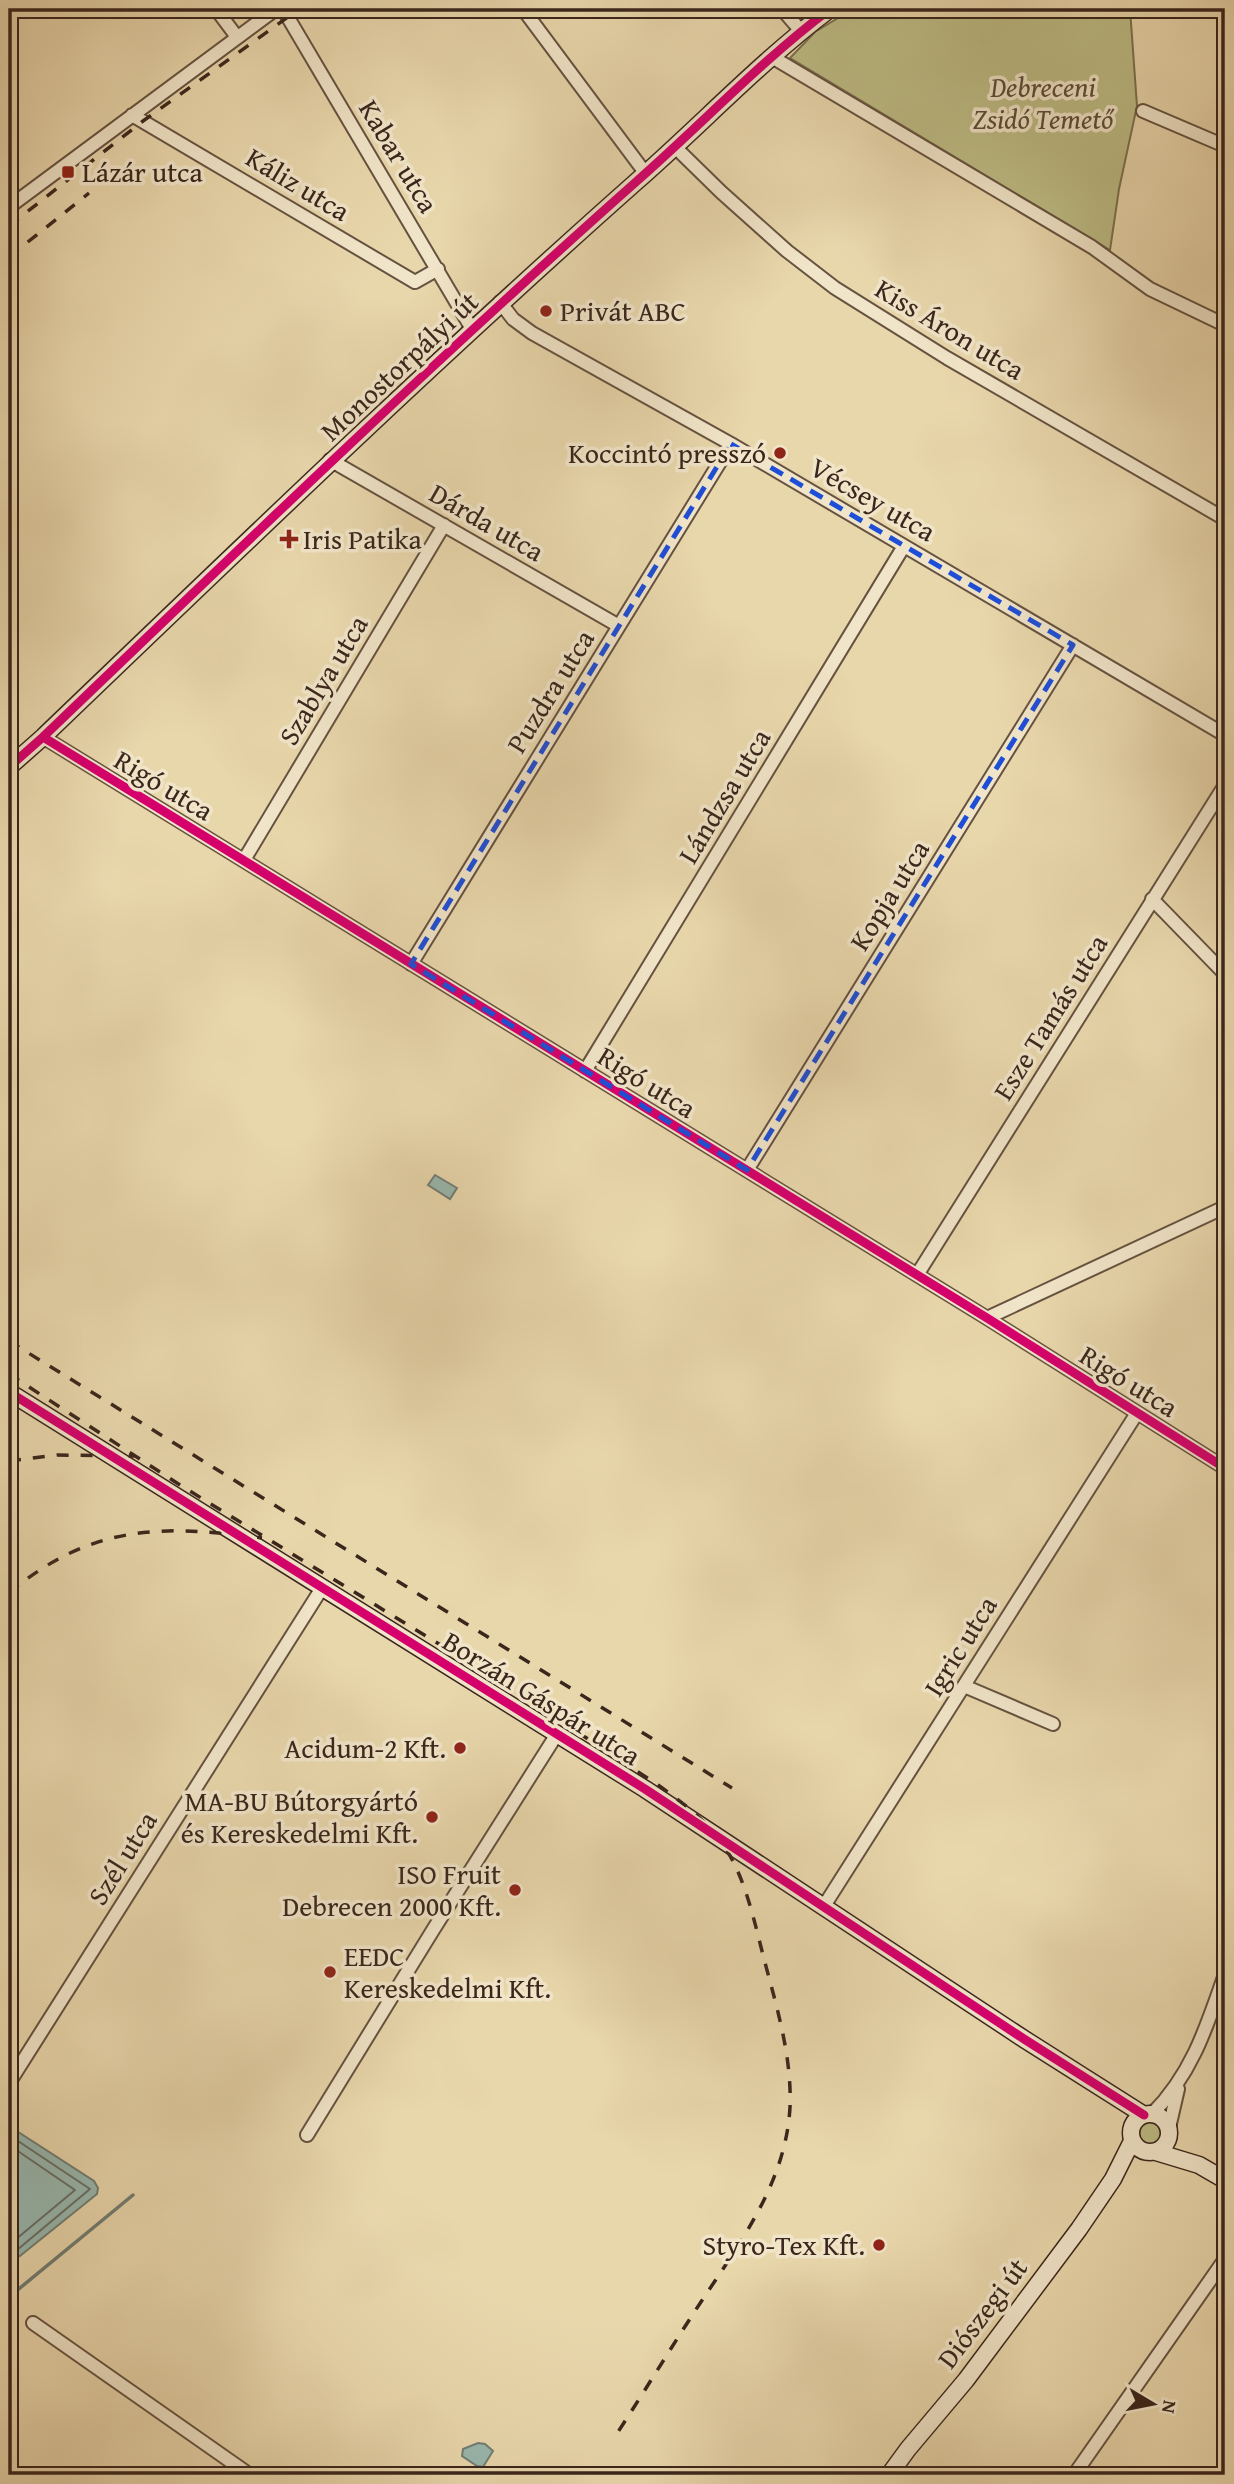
<svg xmlns="http://www.w3.org/2000/svg" width="1234" height="2484" font-family="'Gentium Book Plus',serif">
  <style>
    .green { fill: #bdbc85; stroke: #7c7150; stroke-width: 2 }
    .water { fill: #98b8af; stroke: #727e74; stroke-width: 2 }
    .lines { fill: none; stroke-linecap: round; stroke-linejoin: round }
    .shore { stroke: #696f66; stroke-width: 2 }
    .stream { stroke: #727e74; stroke-width: 3.5 }
    .street-casing { stroke: #665240; stroke-width: 16 }
    .secondary-casing { stroke: #3a261c; stroke-width: 19 }
    .street { stroke: #f1e5c9; stroke-width: 12 }
    .secondary { stroke: #f1e5c9; stroke-width: 16 }
    .rail { stroke: #3a261c; stroke-width: 3.5; stroke-dasharray: 12 12; stroke-linecap: butt }
    .cycleway-casing { stroke: #f1e5c9; stroke-width: 13 }
    .cycleway { stroke: #d6006c; stroke-width: 9 }
    .marked { fill: none; stroke: #1d4ed8; stroke-width: 5; stroke-dasharray: 14 9; stroke-linejoin: round }
    .poi-dot { fill: #8f2418; stroke: #f1e5c9; stroke-width: 2.5 }
    .labels { text-anchor: middle; stroke-width: 7; stroke-linejoin: round; paint-order: stroke }
    .park-label { font-size: 28px; font-style: italic; fill: #5b4c36; stroke: #f1e5c9 }
    .street-label { font-size: 28px; fill: #3a261c; stroke: #f1e5c9 }
    .poi-label { font-size: 28px; fill: #3a261c; stroke: #f1e5c9; text-anchor: end }
  </style>
  <rect width="100%" height="100%" fill="#e9d7ac"/>
  <filter id="stains"><feTurbulence type="fractalNoise" baseFrequency=".00286" numOctaves="4"/><feColorMatrix values="0 0 0 0 .2 0 0 0 0 .09 0 0 0 0 .02 0 0 0 .5 -.17"/></filter>
  <radialGradient id="worn" r=".72"><stop offset=".6" stop-color="#630" stop-opacity="0"/><stop offset="1" stop-color="#630" stop-opacity=".3"/></radialGradient>
  <!-- green -->
  <path class="green" d="M853,9H1130L1137,106L1119,189L1110,250L790,58L815,32Z
    M1137 2133a13 13 0 1 1 26 0a13 13 0 1 1-26 0Z"/>
  <!-- water -->
  <path class="water" d="M435,1175L457,1188L450,1199L428,1185Z
    M9,2126L94,2181L98,2188L97,2194L20,2256L9,2262V2199C15,2192 13,2186 9,2179Z
    M478,2443L485,2444L493,2451L483,2467L477,2466L462,2456L463,2449Z"/>
  <g class="lines">
    <!-- shore -->
    <path class="shore" d="M9,2135L90,2189L17,2250L9,2254
      M9,2145L75,2190L9,2245"/>
    <!-- stream -->
    <path class="stream" d="M9,2297L133,2195"/>
    <defs>
      <path id="street" d="M216,9L237,37
        M283,9L472,329
        M523,9L646,174
        M782,9L801,31
        M772,57L1092,247L1150,289L1225,325
        M1143,111L1225,146
        M132,115L415,282L438,269
        M674,146L721,192L787,251L835,288L947,358L1225,519
        M9,207L276,9
        M500,302L513,319L532,333L731,444L1225,735
        M330,460L619,626
        M43,737L987,1318L1225,1468
        M244,860L444,525
        M1152,899L1225,974
        M411,964L731,444
        M585,1071L904,546
        M747,1170L1073,645
        M917,1275L1225,785
        M987,1318L1225,1207
        M964,1686L1053,1724
        M824,1906L1137,1413
        M9,2083L322,1588
        M1152,2114C1192,2074 1207,2026 1225,1974
        M1169,2128L1178,2089
        M307,2135L433,1930L557,1734
        M33,2323L250,2475
        M1074,2475L1225,2259"/>
      <path id="secondary" d="M9,767L43,737C239,549 434,361 637,181C702,124 761,61 830,9
        M9,1392L645,1789L1024,2039L1144,2115
        M1131 2133a19 19 0 1 1 38 0a19 19 0 1 1-38 0Z
        M1156,2152L1199,2165L1225,2180
        M889,2475L908,2449L966,2380L1079,2229L1113,2179L1132,2141"/>
    </defs>
    <!-- street casing -->
    <use href="#street" class="street-casing"/>
    <!-- secondary casing -->
    <use href="#secondary" class="secondary-casing"/>
    <!-- street -->
    <use href="#street" class="street"/>
    <!-- secondary -->
    <use href="#secondary" class="secondary"/>
    <!-- rail -->
    <path class="rail" d="M9,226L143,121L299,9
      M9,257L89,193
      M9,1341L732,1788
      M9,1374L180,1485L509,1687L658,1785C682,1802 707,1821 724,1846C745,1877 754,1920 763,1955C776,2005 792,2055 790,2107C786,2185 736,2248 695,2311C669,2351 644,2392 618,2432
      M9,1461L57,1455L135,1456
      M9,1593C90,1525 161,1524 262,1538"/>
    <defs>
      <path id="cycleway" d="M43,737L987,1318L1225,1468
        M9,767L43,737C239,549 434,361 637,181C702,124 761,61 830,9
        M9,1392L645,1789L1024,2039L1144,2115"/>
    </defs>
    <!-- cycleway casing -->
    <use href="#cycleway" class="cycleway-casing"/>
    <!-- cycleway -->
    <use href="#cycleway" class="cycleway"/>
  </g>
  <!-- marked area -->
  <path class="marked" d="M731,444L1073,645L747,1170L411,964Z"/>
  <!-- markers -->
  <g class="poi-dot">
    <rect x="61" y="165" width="14" height="14" rx="3.5"/>
    <circle cx="546" cy="311" r="7"/>
    <circle cx="780" cy="453" r="7"/>
    <path d="M285.5 528.5h7v7h7v7h-7v7h-7v-7h-7v-7h7z"/>
    <circle cx="460" cy="1748" r="7"/>
    <circle cx="432" cy="1817" r="7"/>
    <circle cx="515" cy="1890" r="7"/>
    <circle cx="330" cy="1972" r="7"/>
    <circle cx="879" cy="2245" r="7"/>
  </g>
  <g class="labels">
    <!-- park labels -->
    <g class="park-label">
      <text x="1043" y="97">Debreceni<tspan x="1043" dy="32">Zsidó Temető</tspan></text>
    </g>
    <!-- street labels -->
    <g class="street-label">
      <text transform="translate(399 156) rotate(59)" y="10">Kabar utca</text>
      <text transform="translate(298 184) rotate(31)" y="10">Káliz utca</text>
      <text transform="translate(950 329) rotate(31)" y="10">Kiss Áron utca</text>
      <text transform="translate(399 366) rotate(-43)" y="10">Monostorpályi út</text>
      <text transform="translate(873 499) rotate(30)" y="10">Vécsey utca</text>
      <text transform="translate(487 522) rotate(30)" y="10">Dárda utca</text>
      <text transform="translate(323 680) rotate(-59)" y="10">Szablya utca</text>
      <text transform="translate(550 691) rotate(-58)" y="10">Puzdra utca</text>
      <text transform="translate(164 785) rotate(31)" y="10">Rigó utca</text>
      <text transform="translate(724 796) rotate(-59)" y="10">Lándzsa utca</text>
      <text transform="translate(889 895) rotate(-58)" y="10">Kopja utca</text>
      <text transform="translate(1050 1017) rotate(-58)" y="10">Esze Tamás utca</text>
      <text transform="translate(647 1082) rotate(32)" y="10">Rigó utca</text>
      <text transform="translate(1129 1381) rotate(32)" y="10">Rigó utca</text>
      <text transform="translate(960 1646) rotate(-58)" y="10">Igric utca</text>
      <text transform="translate(542 1698) rotate(32)" y="10">Borzán Gáspár utca</text>
      <text transform="translate(122 1858) rotate(-58)" y="10">Szél utca</text>
      <text transform="translate(982 2313) rotate(-53)" y="10">Diószegi út</text>
    </g>
    <!-- poi labels -->
    <g class="poi-label">
      <text x="82" y="182" text-anchor="start">Lázár utca</text>
      <text x="560" y="321" text-anchor="start">Privát ABC</text>
      <text x="766" y="463">Koccintó presszó</text>
      <text x="303" y="549" text-anchor="start">Iris Patika</text>
      <text x="446" y="1758">Acidum-2 Kft.</text>
      <text x="418" y="1811">MA-BU Bútorgyártó<tspan x="418" dy="32">és Kereskedelmi Kft.</tspan></text>
      <text x="501" y="1884">ISO Fruit<tspan x="501" dy="32">Debrecen 2000 Kft.</tspan></text>
      <text x="344" y="1966" text-anchor="start">EEDC<tspan x="344" dy="32">Kereskedelmi Kft.</tspan></text>
      <text x="865" y="2255">Styro-Tex Kft.</text>
    </g>
  </g>
  <!-- margin -->
  <rect width="1234" height="2484" fill="none" stroke="#e9d7ac" stroke-width="35"/>
  <rect x="10" y="10" width="1213" height="2463" fill="none" stroke="#3a261c" stroke-width="3.5"/>
  <rect x="18" y="18" width="1199" height="2449" fill="none" stroke="#3a261c" stroke-width="2"/>
  <!-- north arrow -->
  <g transform="translate(1153 2404) rotate(100)" stroke="#f1e5c9" stroke-width="5" paint-order="stroke">
  <path d="M0-5L12 26L0 18L-12 26Z" fill="#3a261c"/>
  <text y="-10" font-size="19" font-weight="bold" text-anchor="middle" fill="#3a261c">N</text>
  </g>
  <rect width="100%" height="100%" filter="url(#stains)"/>
  <rect width="100%" height="100%" fill="url(#worn)"/>
</svg>
